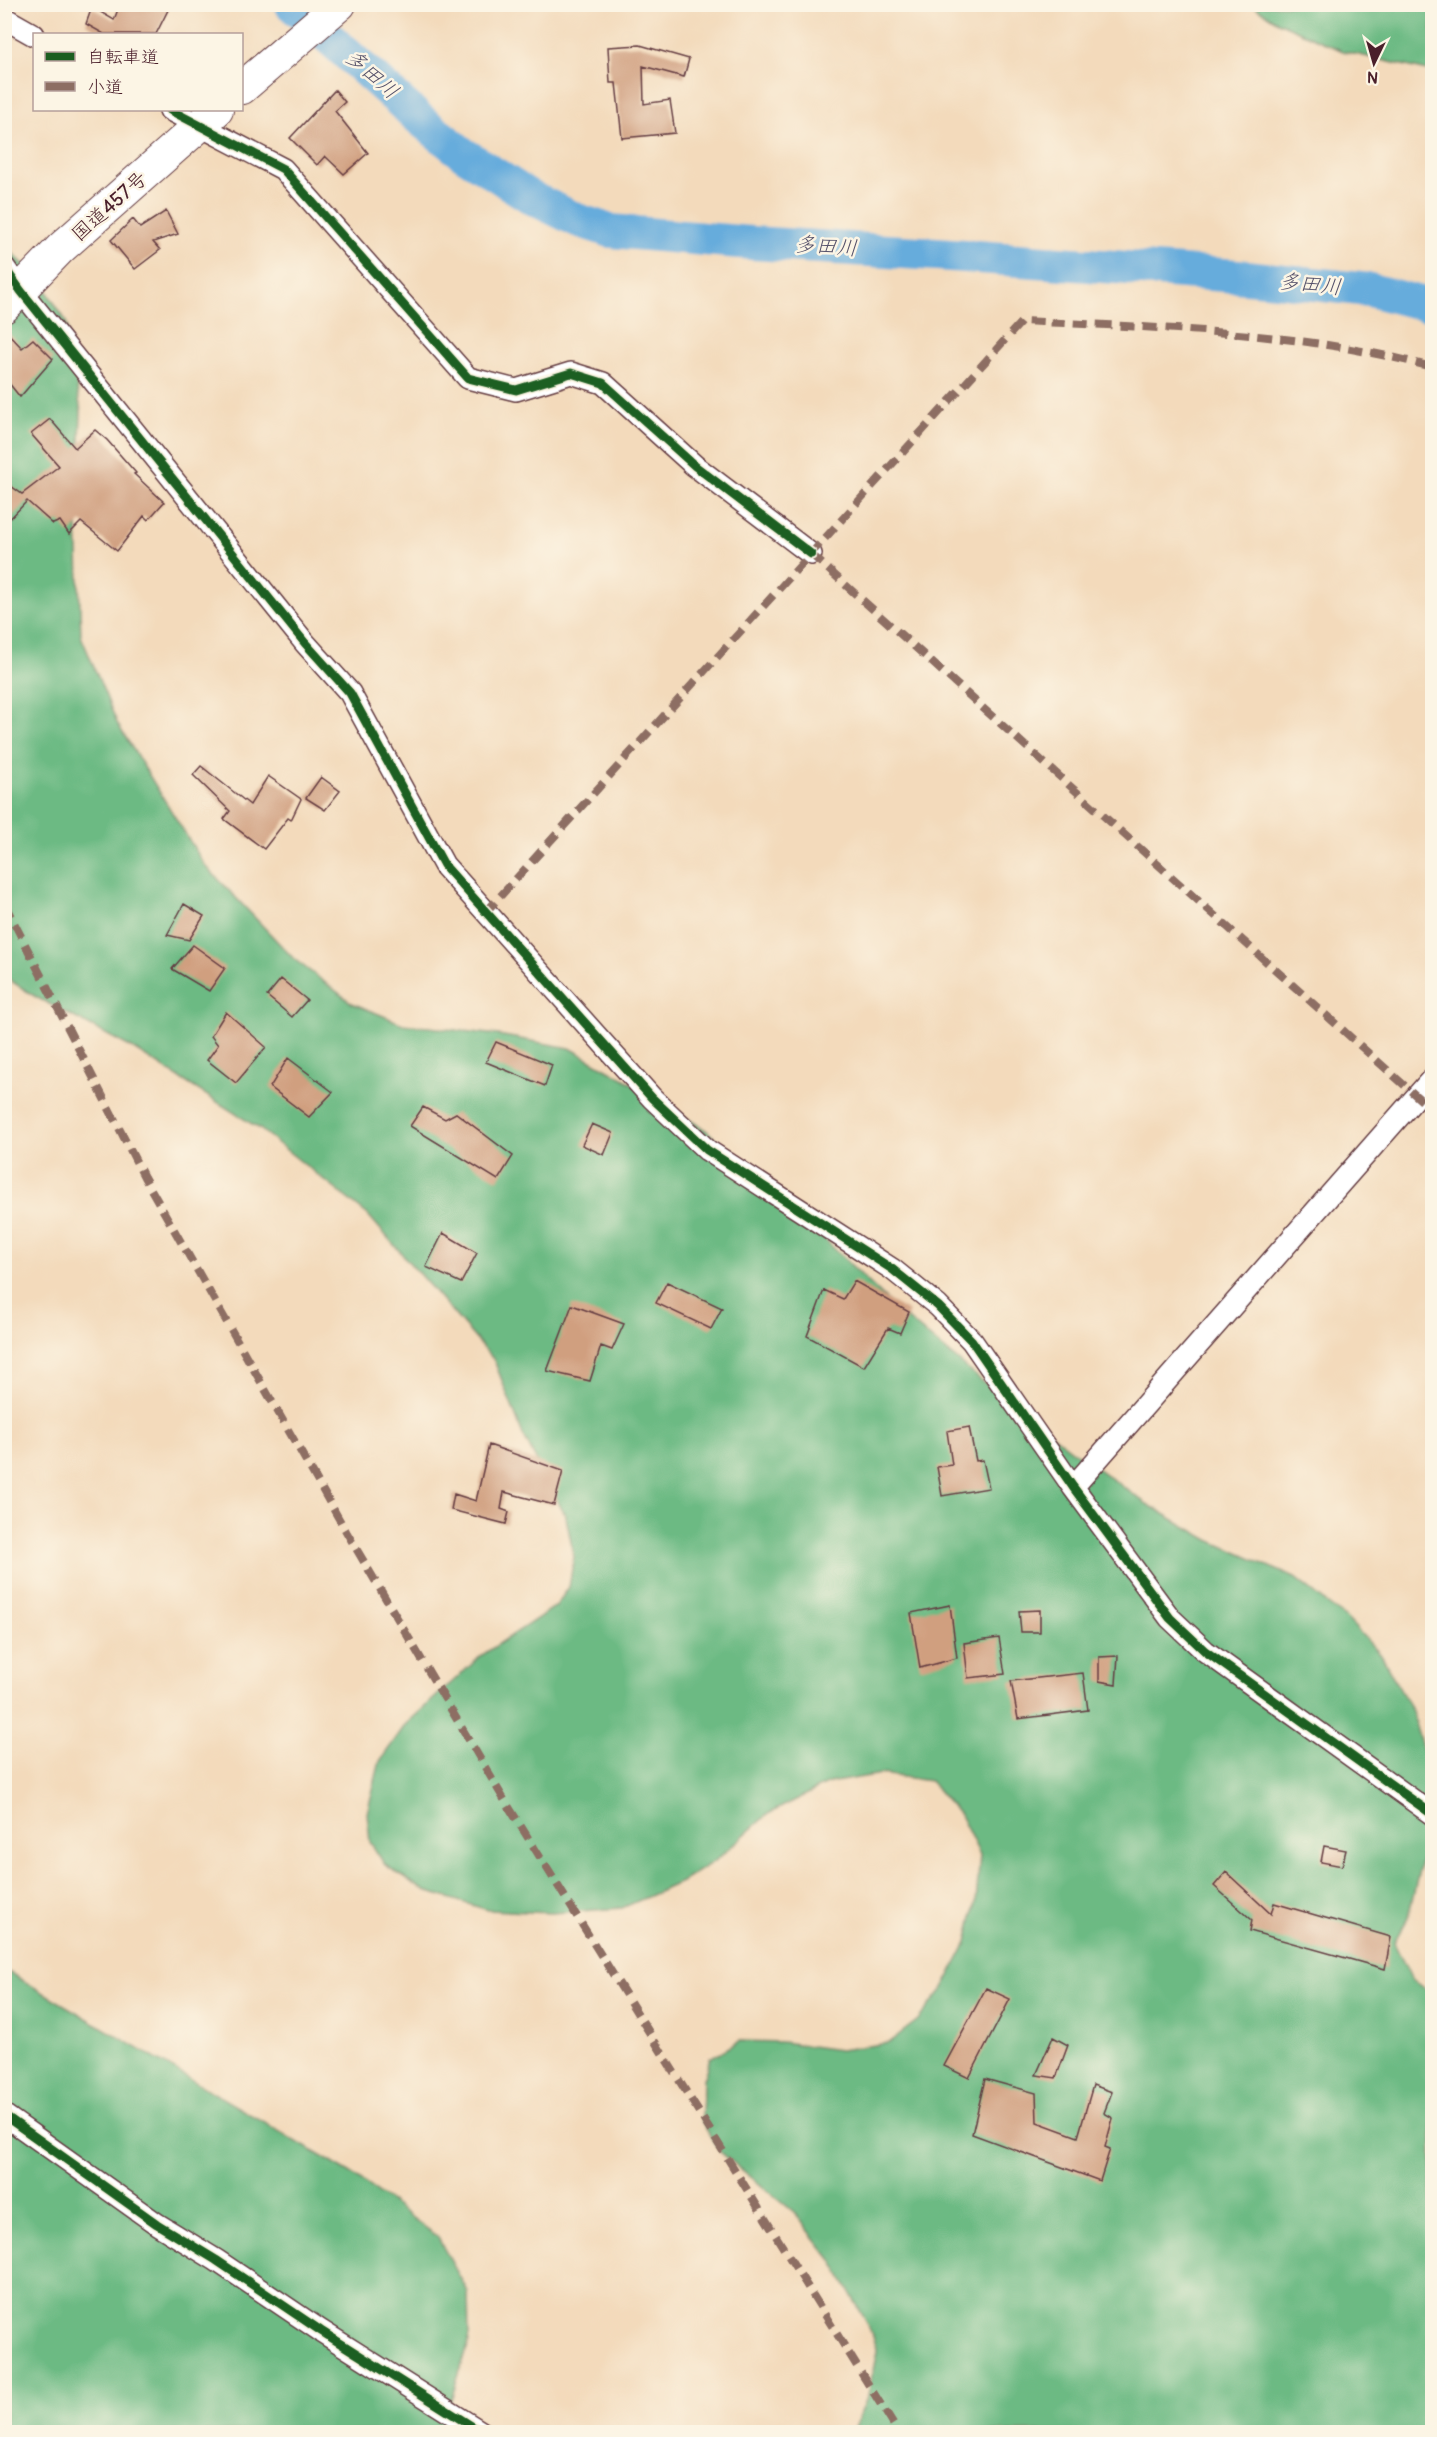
<svg xmlns="http://www.w3.org/2000/svg" width="1437" height="2437" font-family="Pangolin,'Klee One',sans-serif">
  <style>
    .forest { fill: #6cba83; stroke: #5b6c57; stroke-width: 1.5 }
    .lines { fill: none; stroke-linecap: round; stroke-linejoin: round }
    .river { stroke: #66acdc; stroke-width: 34 }
    .building { fill: #d09f7f }
    .minor-casing { stroke: #633b41; stroke-width: 24 }
    .highway-casing { stroke: #633b41; stroke-width: 34 }
    .minor { stroke: #fff; stroke-width: 21 }
    .highway { stroke: #fff; stroke-width: 32 }
    .quiet { stroke: #8d6e63; stroke-width: 8; stroke-dasharray: 15 8; stroke-linecap: butt }
    .cycleway-casing { stroke: #fcf5e5; stroke-width: 13 }
    .cycleway { stroke: #1b5e20; stroke-width: 9 }
    .labels { text-anchor: middle; stroke-width: 5; stroke-linejoin: round; paint-order: stroke }
    .street-label { font-size: 20px; fill: #4a1f2b; stroke: #fcf5e5 }
    .water-label { font-size: 21px; font-style: italic; fill: #545069; stroke: #fcf5e5 }
  </style>
  <rect width="100%" height="100%" fill="#fcf5e5"/>
  <filter id="ink" filterUnits="userSpaceOnUse"><feTurbulence type="fractalNoise" baseFrequency=".0167" numOctaves="2"/><feDisplacementMap in="SourceGraphic" scale="12" xChannelSelector="R" yChannelSelector="G"/><feConvolveMatrix kernelMatrix="1 2 1 2 8 2 1 2 1" color-interpolation-filters="sRGB"/></filter>
  <filter id="wash" filterUnits="userSpaceOnUse"><feTurbulence type="fractalNoise" baseFrequency=".008" numOctaves="4" result="noise"/><feDisplacementMap in="SourceGraphic" scale="24" xChannelSelector="R" yChannelSelector="G"/><feGaussianBlur stdDeviation="1.35" result="paint"/><feColorMatrix in="noise" values="0 0 0 0 0 0 0 0 0 0 0 0 0 0 0 0 0 1.4 0 .05"/><feComposite in="paint" operator="in"/></filter>
  <g filter="url(#wash)">
    <rect width="100%" height="100%" fill="#f3dabb"/>
    <!-- forest -->
    <path class="forest" d="M1252,5H1432V72L1343,51L1278,22Z
      M4,245L39,279L66,321L81,412L77,523L81,636L118,725L204,864L294,959L352,1003L403,1024L498,1035L570,1048L623,1078L706,1130L805,1220L898,1311L981,1380L1076,1453L1147,1504L1209,1540L1295,1578L1347,1619L1381,1655L1412,1711L1427,1766V1836L1408,1918L1394,1943L1412,1980L1432,1994V2432H853L868,2395L877,2351L868,2325L832,2260L794,2212L719,2151L702,2122L703,2080L710,2058L740,2041L782,2042L840,2050L888,2043L918,2020L943,1989L967,1943L976,1902L980,1855L961,1817L930,1781L881,1774L829,1783L768,1814L716,1860L681,1882L622,1908L552,1913L488,1910L425,1891L385,1865L370,1842L367,1813L380,1761L406,1724L482,1655L556,1606L569,1587L574,1557L566,1517L523,1435L494,1360L368,1215L260,1129L132,1048L36,997L5,977Z
      M5,1970L353,2175L437,2236L468,2292L469,2342L441,2432H5Z"/>
    <g class="lines">
      <!-- river -->
      <path class="river" d="M291,4L423,122L462,153L532,198L577,220L611,231L751,243L937,254L1237,276L1370,290L1432,306"/>
    </g>
    <g id="blocks">
      <!-- building -->
      <path class="building" d="M120,4H171L156,34H104L86,24L92,7L114,20Z
        M640,45L689,59L684,77L643,66L644,104L670,100L675,133L622,138L616,83H610L608,47Z
        M335,90L345,102L335,111L368,153L344,174L325,156L317,165L290,138Z
        M166,211L178,234L153,242L160,250L135,269L111,240L133,219L140,228Z
        M4,329L22,348L33,339L53,359L20,397L4,377Z
        M50,419L75,448L95,430L107,440L136,473L134,474L164,502L148,520L144,516L117,551L81,522L69,534L60,521L53,524L27,501L4,525V481L22,494L59,466L31,434Z
        M201,766L250,805L268,776L301,799L291,820L288,818L264,849L224,819L230,811L193,775Z
        M321,777L340,791L325,810L306,798Z
        M184,904L204,916L189,940L167,935Z
        M193,945L225,968L209,991L172,969Z
        M281,979L307,1000L292,1017L267,996Z
        M226,1012L266,1047L236,1083L207,1060L218,1045L211,1036Z
        M496,1042L552,1065L545,1086L486,1062Z
        M288,1058L333,1092L309,1117L270,1087Z
        M423,1107L445,1119L456,1113L513,1156L498,1180L410,1126Z
        M592,1124L613,1133L604,1155L582,1145Z
        M443,1233L477,1253L461,1283L426,1267Z
        M854,1281L909,1312L900,1333L888,1328L864,1367L807,1336L824,1290L843,1299Z
        M667,1282L722,1308L711,1329L656,1303Z
        M572,1305L624,1324L612,1350L601,1346L590,1381L547,1371Z
        M969,1427L976,1461L983,1460L989,1488L942,1496L937,1467L952,1465L947,1431Z
        M489,1445L563,1471L554,1505L504,1492L501,1509L509,1512L506,1524L451,1510L454,1494L476,1501Z
        M950,1605L957,1658L920,1668L911,1613Z
        M1040,1610V1632H1021L1019,1611Z
        M999,1638L1005,1674L968,1678L964,1643Z
        M1118,1656L1116,1684L1099,1681V1657Z
        M1083,1673L1088,1710L1018,1719L1011,1681Z
        M1324,1846L1346,1850L1342,1866L1321,1862Z
        M1226,1872L1271,1914L1274,1903L1391,1937L1385,1969L1250,1931L1252,1920L1214,1886Z
        M986,1988L1010,1999L969,2078L944,2066Z
        M1053,2037L1068,2045L1056,2078L1036,2075Z
        M985,2079L1036,2093L1037,2122L1078,2137L1093,2085L1112,2092L1104,2113L1113,2118L1105,2147L1110,2149L1100,2181L972,2134Z"/>
    </g>
  </g>
  <g filter="url(#ink)">
    <use href="#blocks" fill-opacity="0" stroke="#633b41" stroke-width="1.5"/>
    <g class="lines">
      <defs>
        <path id="minor" d="M4,18L34,35
          M170,110L283,169L468,378L516,390L571,373L603,383L695,466L811,554
          M4,267L21,291L305,643L350,693L444,865L652,1098L707,1150L892,1269L938,1306L972,1341L1073,1487L1170,1618L1205,1651L1432,1814
          M1073,1487L1432,1079
          M4,2115L157,2224L216,2260L321,2331L481,2432"/>
        <path id="highway" d="M242,88L340,4
          M4,307L61,248L217,110"/>
      </defs>
      <!-- minor casing -->
      <use href="#minor" class="minor-casing"/>
      <!-- highway casing -->
      <use href="#highway" class="highway-casing"/>
      <!-- minor -->
      <use href="#minor" class="minor"/>
      <!-- highway -->
      <use href="#highway" class="highway"/>
      <!-- quiet -->
      <path class="quiet" d="M811,554L1432,1110
        M4,903L144,1177L347,1533L502,1796L898,2432
        M485,913L1022,321C1160,328 1299,331 1432,367"/>
      <defs>
        <path id="cycleway" d="M170,110L283,169L468,378L516,390L571,373L603,383L695,466L811,554
          M4,267L21,291L305,643L350,693L444,865L652,1098L707,1150L892,1269L938,1306L972,1341L1073,1487L1170,1618L1205,1651L1432,1814
          M4,2115L157,2224L216,2260L321,2331L481,2432"/>
      </defs>
      <!-- cycleway casing -->
      <use href="#cycleway" class="cycleway-casing"/>
      <!-- cycleway -->
      <use href="#cycleway" class="cycleway"/>
    </g>
  </g>
  <g class="labels">
    <!-- street labels -->
    <g class="street-label">
      <text transform="translate(109 206) rotate(-42)" y="7">国道457号</text>
    </g>
    <!-- water labels -->
    <g class="water-label">
      <text transform="translate(372 74) rotate(41)" y="7">多田川</text>
      <text transform="translate(826 246) rotate(4)" y="7">多田川</text>
      <text transform="translate(1310 284) rotate(6)" y="7">多田川</text>
    </g>
  </g>
  <!-- margin -->
  <rect width="1437" height="2437" fill="none" stroke="#fcf5e5" stroke-width="24"/>
  <!-- legend -->
  <rect x="33" y="33" width="210" height="78" fill="#fcf5e5" stroke="#b59f9b" stroke-width="1.5"/>
  <rect x="45" y="52" width="30" height="9" fill="#1b5e20" stroke="#b59f9b" stroke-width="1.5"/>
  <text x="87" y="63" font-size="18" fill="#4a1f2b">自転車道</text>
  <rect x="45" y="82" width="30" height="9" fill="#8d6e63" stroke="#b59f9b" stroke-width="1.5"/>
  <text x="87" y="93" font-size="18" fill="#4a1f2b">小道</text>
  <!-- north arrow -->
  <g transform="translate(1374 63) rotate(185)" stroke="#fcf5e5" stroke-width="4.5" paint-order="stroke">
  <path d="M0-4.5L10 22L0 15L-10 22Z" fill="#4a1f2b"/>
  <text y="-9" font-size="16" font-weight="bold" text-anchor="middle" fill="#4a1f2b">N</text>
  </g>
</svg>
